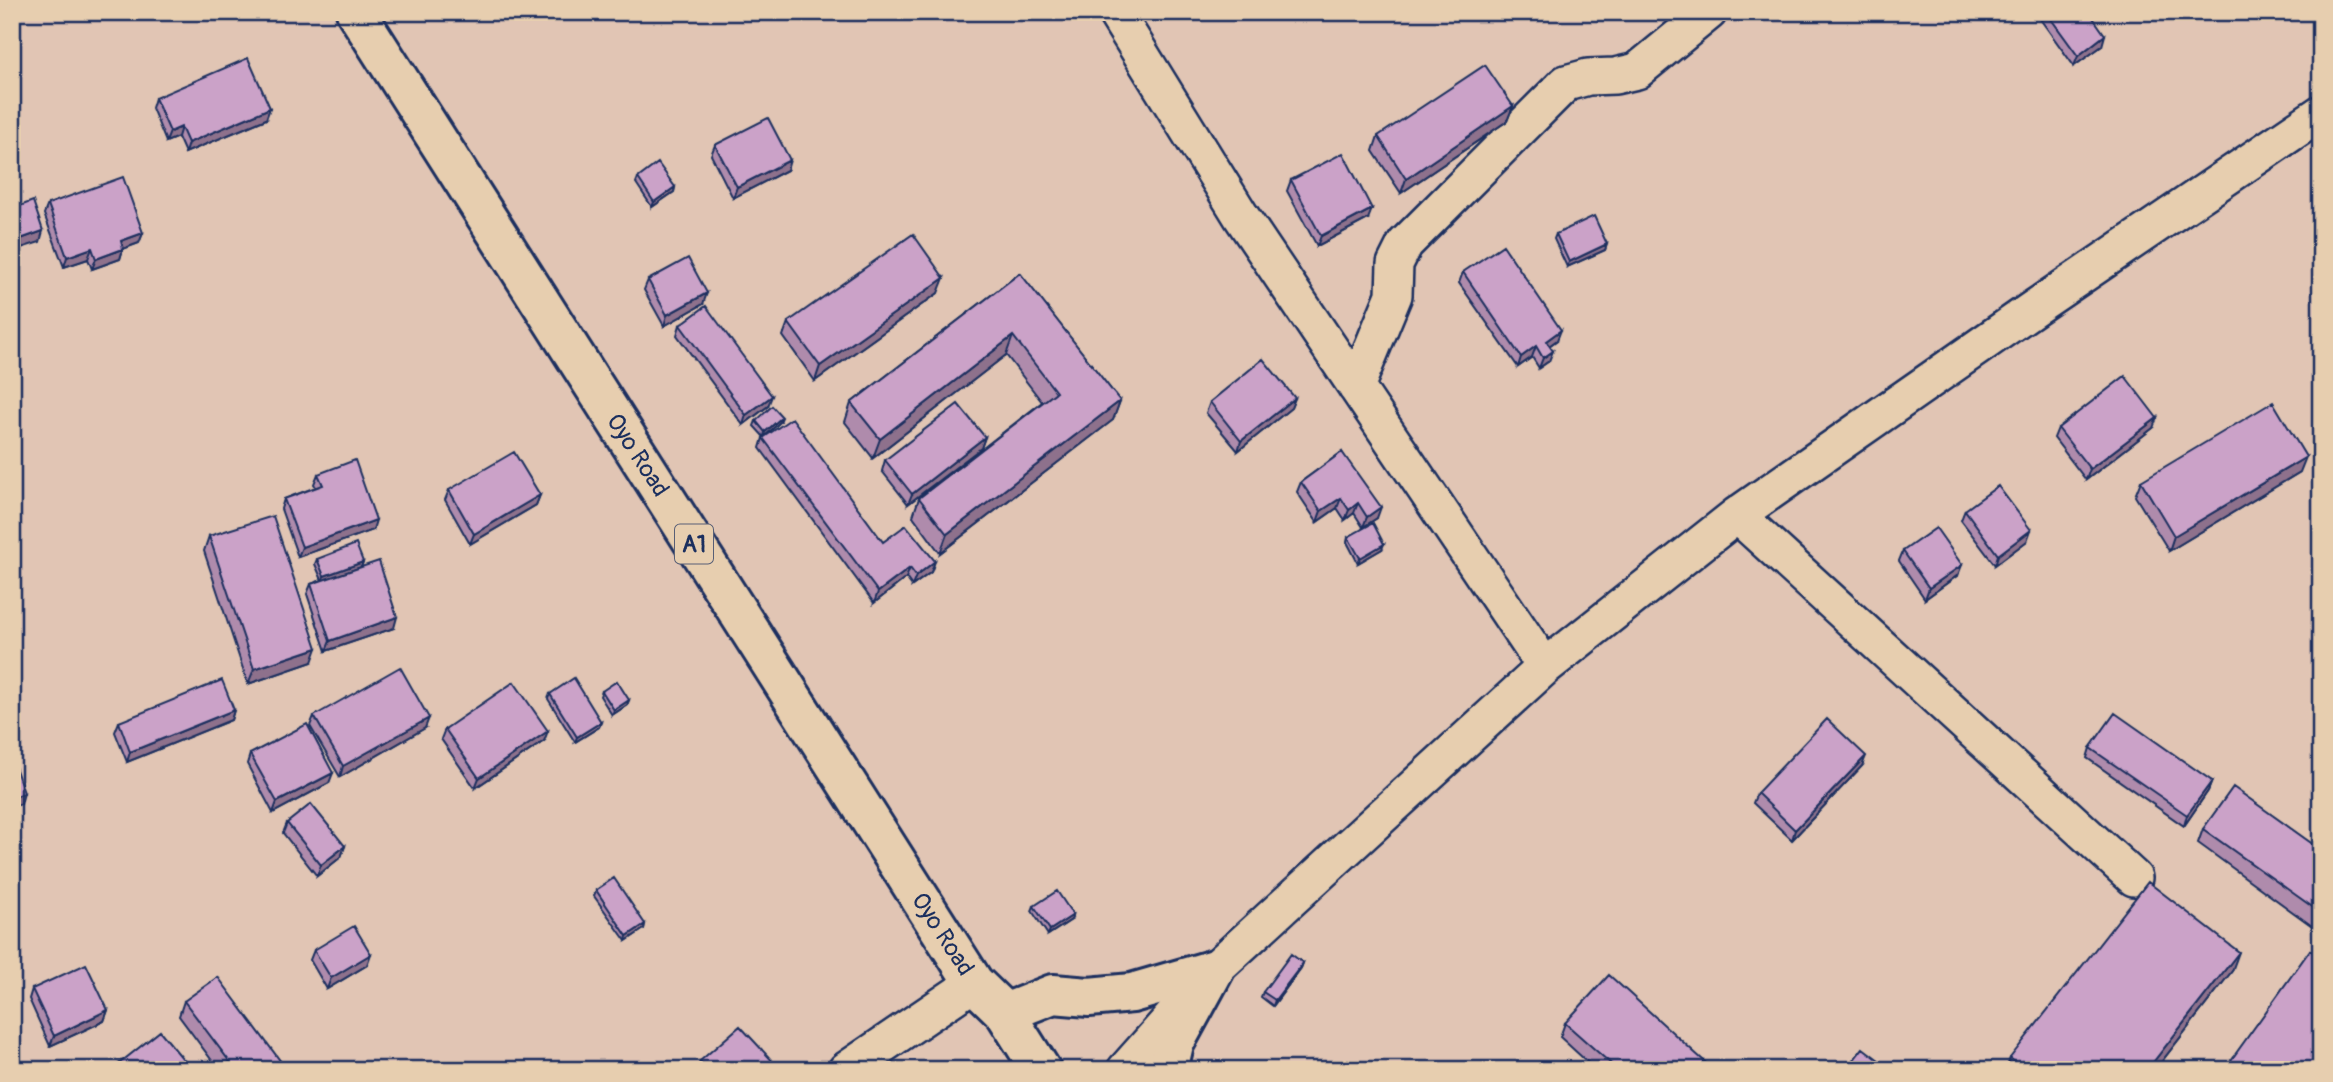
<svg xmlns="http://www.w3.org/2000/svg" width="2333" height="1082" font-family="Pangolin,sans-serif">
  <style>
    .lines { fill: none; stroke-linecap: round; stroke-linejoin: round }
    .minor-casing { stroke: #1b2f5e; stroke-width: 40 }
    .highway-casing { stroke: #1b2f5e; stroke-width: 44 }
    .minor { stroke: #e7ceaf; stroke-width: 35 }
    .highway { stroke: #e7ceaf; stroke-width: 38 }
    .wall { fill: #af8bac; stroke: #1b2f5e; stroke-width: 2 }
    .shaded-wall { fill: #8e718c; stroke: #1b2f5e; stroke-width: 2 }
    .building { fill: #cba2c8; stroke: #1b2f5e; stroke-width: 2 }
    .labels { text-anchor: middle; stroke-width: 5; stroke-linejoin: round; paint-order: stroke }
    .shield { fill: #e7ceaf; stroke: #585f76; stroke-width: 2 }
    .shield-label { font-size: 23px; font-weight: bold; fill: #1b2f5e }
    .street-label { font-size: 24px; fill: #1b2f5e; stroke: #e7ceaf }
  </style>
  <rect width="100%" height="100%" fill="#e1c5b4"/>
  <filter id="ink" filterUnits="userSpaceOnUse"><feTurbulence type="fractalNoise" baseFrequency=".0143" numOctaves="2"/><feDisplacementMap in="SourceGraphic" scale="14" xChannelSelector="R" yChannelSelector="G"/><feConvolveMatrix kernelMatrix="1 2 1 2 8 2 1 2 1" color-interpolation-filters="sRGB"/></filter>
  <g filter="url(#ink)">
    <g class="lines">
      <defs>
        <path id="minor" d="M1115,12L1241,216L1545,667
          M1356,387L1394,295L1395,264L1405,244L1566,83L1588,77L1615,76L1637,71L1709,12
          M1737,515L2134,878
          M846,1070L974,983
          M1125,1070L1215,969L1545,667L1737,515L2034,308L2321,113"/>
        <path id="highway" d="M356,12L974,983L1005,1013L1041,1070
          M1005,1013L1053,994L1089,997L1132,993L1215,969
          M1168,1070L1174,1044L1215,969"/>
      </defs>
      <!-- minor casing -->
      <use href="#minor" class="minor-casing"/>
      <!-- highway casing -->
      <use href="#highway" class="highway-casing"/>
      <!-- minor -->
      <use href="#minor" class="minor"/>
      <!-- highway -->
      <use href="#highway" class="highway"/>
    </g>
    <!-- wall -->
    <path class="wall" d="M2035,12H2089L2102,46L2074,66Z
      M155,98L266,119L185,153L178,137L166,142L152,108Z
      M1513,106L1507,121L1401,193L1373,151L1378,136Z
      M715,145L787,170L733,198L711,155Z
      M638,178L675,187L674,192L652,207L636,183Z
      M1291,180L1368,219L1317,246L1287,191Z
      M48,204L143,233L139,243L123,249L120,259L92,269L88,259L64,267L44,214Z
      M1556,234L1607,244L1605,250L1567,267L1554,239Z
      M1463,272L1557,340L1549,346V361L1539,368L1532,357L1518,367L1459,283Z
      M1020,273L1120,401L1113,420L940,553L913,516L919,498L1042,402L1006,355L873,458L845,422L851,403Z
      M648,280L703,304L664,326L644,290Z
      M938,293L815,381L783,336L788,322Z
      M680,325L768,406L743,425L677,335Z
      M1295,398L1291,408L1238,451L1206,413L1210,402Z
      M756,421L780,422L764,437L754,426Z
      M2058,428H2153L2086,480L2054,438Z
      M985,437L981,448L908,504L882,471L885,460Z
      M763,438L883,542L935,561L931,572L912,586L906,578L874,603L760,448Z
      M1342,452L1377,518L1363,527L1354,513L1345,520L1337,508L1317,522L1297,492L1301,482Z
      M2300,472L2169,551L2135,496L2141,481Z
      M318,474L373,530L298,557L281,509L284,499L316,487L314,484Z
      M449,490L540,495L536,505L470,544L445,500Z
      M1965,510L2027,541L1995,565L1961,520Z
      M209,536L312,662L248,684L204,551Z
      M1348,537L1382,549L1358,563L1347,542Z
      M1903,551L1958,575L1925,599L1899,561Z
      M317,559L363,562L361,567L394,628L326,651L307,594L311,584L322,580L315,564Z
      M602,691L629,700L627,705L612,715L600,696Z
      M550,694L601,722L599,727L575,742L548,699Z
      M234,710L231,720L127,762L115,732L119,722Z
      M314,716L425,728L340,777L310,726Z
      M445,729L544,741L475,788L441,739Z
      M2090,748L2212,781L2208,791L2184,826L2087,758Z
      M250,754L329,783L273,813L247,764Z
      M1862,766L1792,840L1753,803L1757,793Z
      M287,823L345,846L341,857L317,876L283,833Z
      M2203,829L2321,850V929L2319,931L2198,843Z
      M596,890L645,924L644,929L626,941L594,896Z
      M1034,906L1073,915L1071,920L1048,935L1032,911Z
      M314,950L367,965L327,989L310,960Z
      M1303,963L1301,968L1273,1006L1261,997L1263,992Z
      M2232,971L2155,1070H2006L2010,1058Z
      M32,989L108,1010L104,1021L50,1046L29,999Z
      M184,1001L287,1070H219L179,1016Z
      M1565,1023L1714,1070H1596L1560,1037Z
      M700,1061L776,1070H697Z"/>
    <!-- shaded-wall -->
    <path class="shaded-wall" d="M2105,35L2102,46L2074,66L2078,56Z
      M1513,106L1507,121L1401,193L1406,179Z
      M270,108L266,119L185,153L188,143Z
      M181,127L178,137L166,142L170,132Z
      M790,160L787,170L733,198L737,187Z
      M675,187L674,192L652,207L654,202Z
      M1372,209L1368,219L1317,246L1321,236Z
      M43,231L40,242L12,251V242Z
      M143,233L139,243L117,251L121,241Z
      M1607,244L1605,250L1567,267L1569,262Z
      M92,248L88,259L64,267L67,257Z
      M123,249L120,259L92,269L96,259Z
      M944,278L938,293L815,381L820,366Z
      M707,293L703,304L664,326L667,315Z
      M1561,330L1557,340L1542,351L1546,341Z
      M1013,336L1006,355L873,458L880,439Z
      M1536,346L1532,357L1518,367L1521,357Z
      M1553,351L1549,361L1539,368L1543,358Z
      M772,396L768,406L743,425L746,415Z
      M1295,398L1291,408L1238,451L1241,441Z
      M1120,401L1113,420L940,553L947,534Z
      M782,417L780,422L764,437L765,432Z
      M2157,418L2153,428L2086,480L2090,469Z
      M985,437L981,448L908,504L912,494Z
      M2306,457L2300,472L2169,551L2174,536Z
      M540,495L536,505L470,544L474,534Z
      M1341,498L1337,508L1317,522L1321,511Z
      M1358,503L1354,513L1345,520L1349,510Z
      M1381,507L1377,518L1363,527L1367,517Z
      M376,520L373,530L298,557L302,547Z
      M2031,530L2027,541L1995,565L1998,555Z
      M1384,544L1382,549L1358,563L1360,558Z
      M935,561L931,572L912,586L916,576Z
      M363,562L361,567L322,582L324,576Z
      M1962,565L1958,575L1925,599L1929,588Z
      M910,568L906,578L874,603L878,592Z
      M397,617L394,628L326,651L330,641Z
      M317,648L312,662L248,684L254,669Z
      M629,700L627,705L612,715L614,710Z
      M234,710L231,720L127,762L130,752Z
      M429,718L425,728L340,777L343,766Z
      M601,722L599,727L575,742L577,737Z
      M548,731L544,741L475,788L479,778Z
      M1866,756L1862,766L1792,840L1795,830Z
      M333,773L329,783L273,813L277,802Z
      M2212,781L2208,791L2184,826L2187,815Z
      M24,793L21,804L12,807V798Z
      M345,846L341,857L317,876L321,865Z
      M1073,915L1071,920L1048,935L1050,930Z
      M645,924L644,929L626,941L627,936Z
      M2239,952L2232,971L2155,1070H2147Z
      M371,954L367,965L327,989L331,978Z
      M1303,963L1301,968L1273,1006L1275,1000Z
      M108,1010L104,1021L50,1046L54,1036Z"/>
    <!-- building -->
    <path class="building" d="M2046,12H2089L2105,35L2078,56Z
      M248,58L270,108L188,143L181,127L170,132L155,98Z
      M1485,65L1513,106L1406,179L1378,136Z
      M768,118L790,160L737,187L715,145Z
      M1343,153L1372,209L1321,236L1291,180Z
      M658,163L675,187L654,202L638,178Z
      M123,177L143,233L121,241L123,249L96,259L92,248L67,257L48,204Z
      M33,201L43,231L12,242V209Z
      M1594,216L1607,244L1569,262L1556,234Z
      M913,234L944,278L820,366L788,322Z
      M1503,245L1561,330L1546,341L1553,351L1543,358L1536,346L1521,357L1463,272Z
      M688,258L707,293L667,315L648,280Z
      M1020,273L1120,401L947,534L919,498L1056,392L1013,336L880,439L851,403Z
      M706,306L772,396L746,415L680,325Z
      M1263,359L1295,398L1241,441L1210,402Z
      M2125,376L2157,418L2090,469L2058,428Z
      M2273,402L2306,457L2174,536L2141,481Z
      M958,404L985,437L912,494L885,460Z
      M772,406L782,417L765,432L756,421Z
      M792,418L883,542L906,525L935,561L916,576L910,568L878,592L763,438Z
      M514,452L540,495L474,534L449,490Z
      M1342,452L1381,507L1367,517L1358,503L1349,510L1341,498L1321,511L1301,482Z
      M355,460L376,520L302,547L284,499L323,485L318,474Z
      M1998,486L2031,530L1998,555L1965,510Z
      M273,516L317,648L254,669L209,536Z
      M1373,523L1384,544L1360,558L1348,537Z
      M1936,528L1962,565L1929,588L1903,551Z
      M356,544L363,562L324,576L317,559Z
      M379,561L397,617L330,641L311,584Z
      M400,667L429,718L343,766L314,716Z
      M574,678L601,722L577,737L550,694Z
      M222,680L234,710L130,752L119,722Z
      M617,681L629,700L614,710L602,691Z
      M514,682L548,731L479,778L445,729Z
      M2115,713L2212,781L2187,815L2090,748Z
      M1827,719L1866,756L1795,830L1757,793Z
      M307,724L333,773L277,802L250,754Z
      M12,758L24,793L12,798Z
      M2233,787L2321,850V913L2203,829Z
      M311,804L345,846L321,865L287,823Z
      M614,878L645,924L627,936L596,890Z
      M2148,882L2239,952L2147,1070H2024L2010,1058Z
      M1057,891L1073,915L1050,930L1034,906Z
      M354,926L371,954L331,978L314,950Z
      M2310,950L2321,958V1070H2224Z
      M1291,954L1303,963L1275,1000L1263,992Z
      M86,964L108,1010L54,1036L32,989Z
      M1609,975L1714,1070H1618L1565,1023Z
      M218,977L287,1070H236L184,1001Z
      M740,1026L777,1066L773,1070H708L700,1061Z
      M160,1031L192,1070H111Z
      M1863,1048L1892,1070H1846Z"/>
  </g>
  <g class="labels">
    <!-- shield labels -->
    <rect class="shield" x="675" y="524.5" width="38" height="39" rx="5"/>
    <g class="shield-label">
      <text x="694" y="552">A1</text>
    </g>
    <!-- street labels -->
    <g class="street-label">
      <text transform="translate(638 455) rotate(57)" y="8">Oyo Road</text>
      <text transform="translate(943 934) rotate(57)" y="8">Oyo Road</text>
    </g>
  </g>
  <!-- margin -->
  <rect width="2333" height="1082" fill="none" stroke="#e7ceaf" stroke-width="42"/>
  <rect x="21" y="21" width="2291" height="1040" fill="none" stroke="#1b2f5e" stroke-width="2.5" filter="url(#ink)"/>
</svg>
